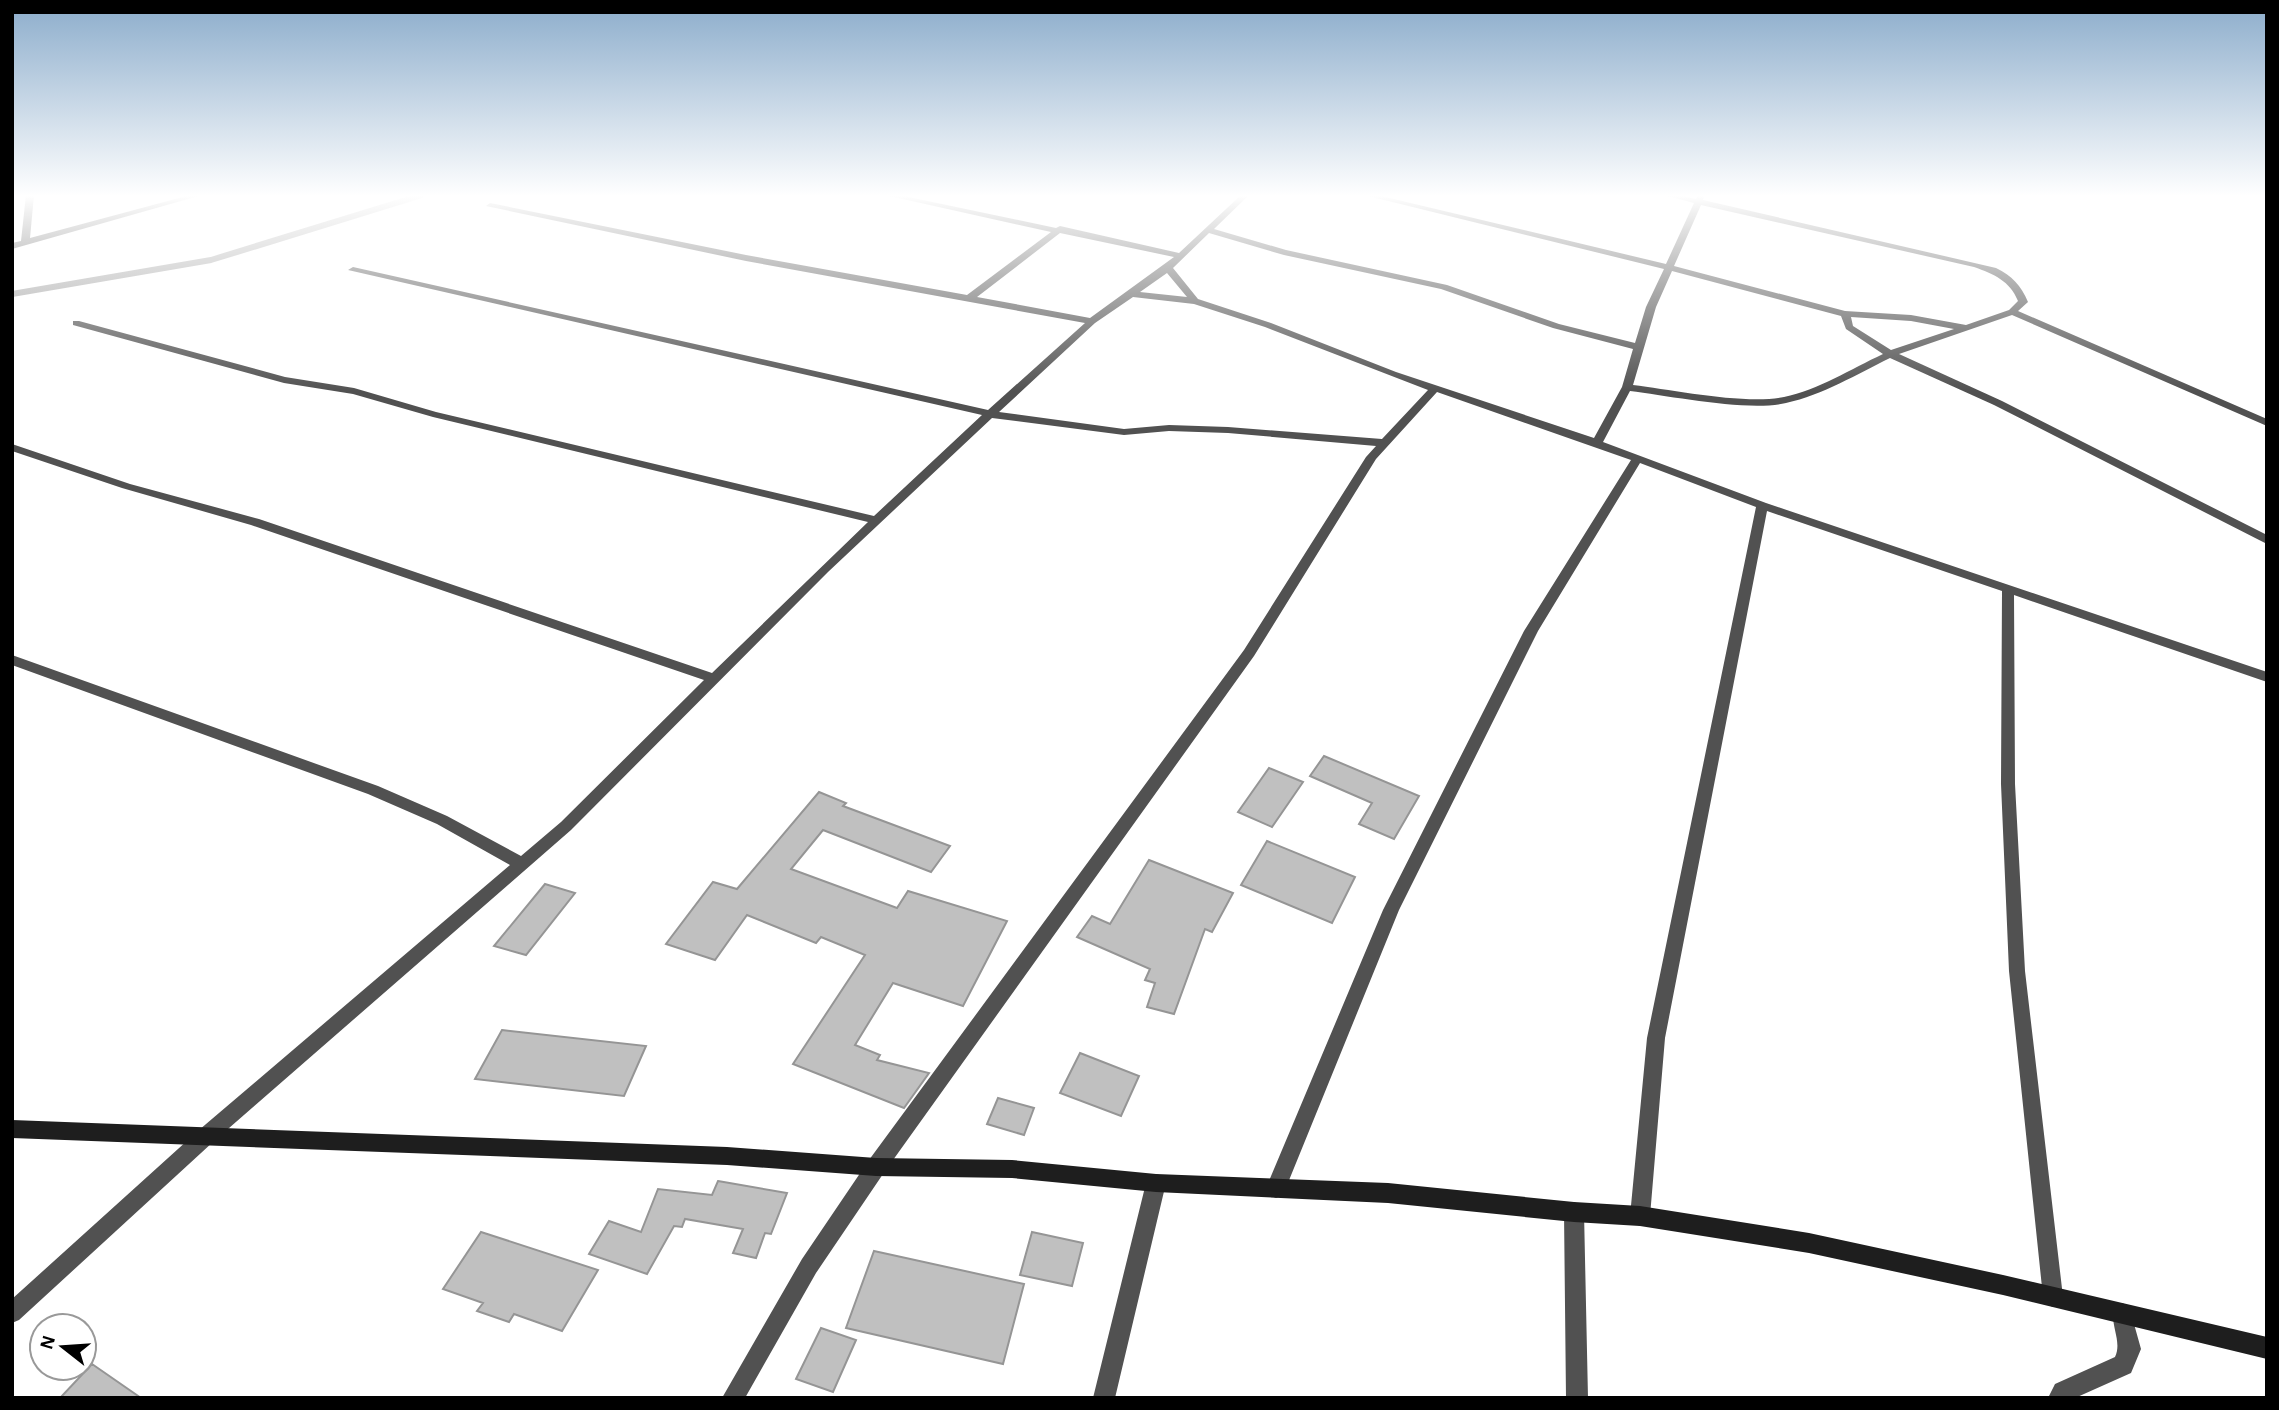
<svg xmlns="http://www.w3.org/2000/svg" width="2279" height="1410" font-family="'Alegreya Sans',sans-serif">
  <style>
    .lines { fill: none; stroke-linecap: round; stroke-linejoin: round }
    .stream { stroke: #9f9f9f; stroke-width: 6 }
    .building { fill: #c0c0c0; stroke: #959595; stroke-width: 2 }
    .street { fill: #515151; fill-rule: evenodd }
    .secondary { fill: #1e1e1e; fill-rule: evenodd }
  </style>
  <rect width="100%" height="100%" fill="#fff"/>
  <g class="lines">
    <!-- stream -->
    <path class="stream" d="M12,294L211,260L422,195"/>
  </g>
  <!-- building -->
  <path class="building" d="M1324,756L1419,796L1394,839L1359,824L1372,803L1310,776Z
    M1269,768L1303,782L1272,827L1238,812Z
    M819,792L846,803L843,806L950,846L931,872L823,830L791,869L897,908L908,891L1007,921L963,1006L893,983L855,1045L880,1055L877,1060L929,1073L904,1108L793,1064L865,955L821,937L816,943L747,915L715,960L666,944L713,882L737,889Z
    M1267,841L1355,877L1332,923L1241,885Z
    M1149,860L1233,893L1212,932L1205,929L1174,1014L1147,1007L1155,983L1145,980L1150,969L1077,937L1092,916L1110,924Z
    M545,884L575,893L526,955L494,946Z
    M502,1030L646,1046L624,1096L475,1079Z
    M1080,1053L1139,1076L1121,1116L1060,1093Z
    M998,1098L1034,1108L1024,1135L987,1124Z
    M718,1181L787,1193L771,1234L765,1233L756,1258L733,1253L743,1229L685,1219L682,1227L674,1226L647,1274L589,1254L609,1221L641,1232L658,1189L712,1195Z
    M481,1232L598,1270L562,1331L514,1314L509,1322L477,1311L483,1303L443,1289Z
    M1032,1232L1083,1243L1072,1286L1020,1275Z
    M874,1251L1024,1284L1003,1364L846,1328Z
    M821,1328L856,1340L833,1392L796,1379Z
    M92,1364L141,1398H60Z"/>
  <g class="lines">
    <!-- street -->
    <path class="street" d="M26,195H34L30,238L190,195H202L12,249V243L21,241Z
      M885,195H899L1056,228L1060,226L1179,253L1241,195H1249L1214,229L1286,250L1447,285L1559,324L1635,343L1646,307L1664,269L1364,195H1377L1666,264L1694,203L1664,195H1677L1696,199L1698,195H1704L1703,200L1996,268C2012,276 2021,285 2028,302L2018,311L2267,419V426L2012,315L1899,354L2002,401L2267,535V544L1994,405L1890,358C1857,374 1823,395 1786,403C1748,412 1671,396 1630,391L1603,442L1766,503L2267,672V682L2014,595L2015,784L2025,971L2063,1297L2060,1304L2053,1307L2046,1304L2043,1297L2009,971L2001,784L2002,591L1767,511L1665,1038L1650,1216L1647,1223L1640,1226L1633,1223L1630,1216L1647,1038L1756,507L1640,463L1538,631L1399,910L1283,1195L1276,1198L1269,1195L1266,1188L1383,910L1524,631L1631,460L1437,392L1376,459L1254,656L883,1174L816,1273L745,1398H722L802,1259L869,1160L1244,650L1366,457L1376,446L1228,433L1169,431L1124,435L992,418L828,572L571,830L213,1142L19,1320L12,1323V1299L199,1130L510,865L437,824L368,794L12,665V655L378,786L447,816L521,856L561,822L704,680L251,525L122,488L12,451V444L130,484L259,519L712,673L868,522L433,417L353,394L284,383L73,325V321H79L285,377L354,388L436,412L874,516L982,415L348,270L353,267L988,410L1085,323L746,261L486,206L490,203L746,255L967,295L1051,232ZM1701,205L1974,267C1994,274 2010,281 2018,301L2009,310L1966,325L1911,315L1845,311L1674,266ZM1060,233L1174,257L1090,318L977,297ZM1209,233L1284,255L1441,289L1553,328L1633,349L1622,387L1594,438L1396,372L1271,323L1198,299L1173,268ZM1672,271L1841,316L1846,329L1883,354C1851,369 1818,390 1784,397C1746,405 1674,390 1633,385L1656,307ZM1167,273L1187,297L1140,292ZM1133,297L1194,304L1265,327L1428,390L1382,439L1228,427L1169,425L1124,429L999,412L1095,323ZM1851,317L1911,321L1954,329L1891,350L1853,326Z
      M1156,1174L1163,1176L1166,1183L1115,1398H1093L1146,1183L1149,1176Z
      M1574,1202L1581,1205L1584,1212L1588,1398H1566L1564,1212L1567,1205Z
      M2122,1303L2129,1306L2141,1349L2131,1373L2075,1398H2048L2055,1384L2115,1357C2123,1340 2108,1323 2115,1306Z"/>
    <!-- secondary -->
    <path class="secondary" d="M12,1120L727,1147L876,1158L1012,1160L1156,1174L1388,1183L1574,1202L1640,1206L1809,1233L2003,1275L2267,1337V1359L2003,1295L1809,1253L1640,1226L1574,1222L1388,1203L1156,1192L1012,1178L876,1176L727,1165L12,1138Z"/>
  </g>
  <!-- sky -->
  <linearGradient id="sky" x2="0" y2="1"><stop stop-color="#8baccb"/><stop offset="0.5" stop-color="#fff"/><stop offset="1" stop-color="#fff" stop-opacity="0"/></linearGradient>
  <rect width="2279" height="392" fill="url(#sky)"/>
  <!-- border -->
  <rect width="2279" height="1410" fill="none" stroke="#000000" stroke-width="28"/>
  <!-- north arrow -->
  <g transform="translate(63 1347) rotate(287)"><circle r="33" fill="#ffffff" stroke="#999999" stroke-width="2"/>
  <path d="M0-5L12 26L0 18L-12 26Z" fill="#000000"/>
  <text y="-10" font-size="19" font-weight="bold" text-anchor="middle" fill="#000000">N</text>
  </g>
</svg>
